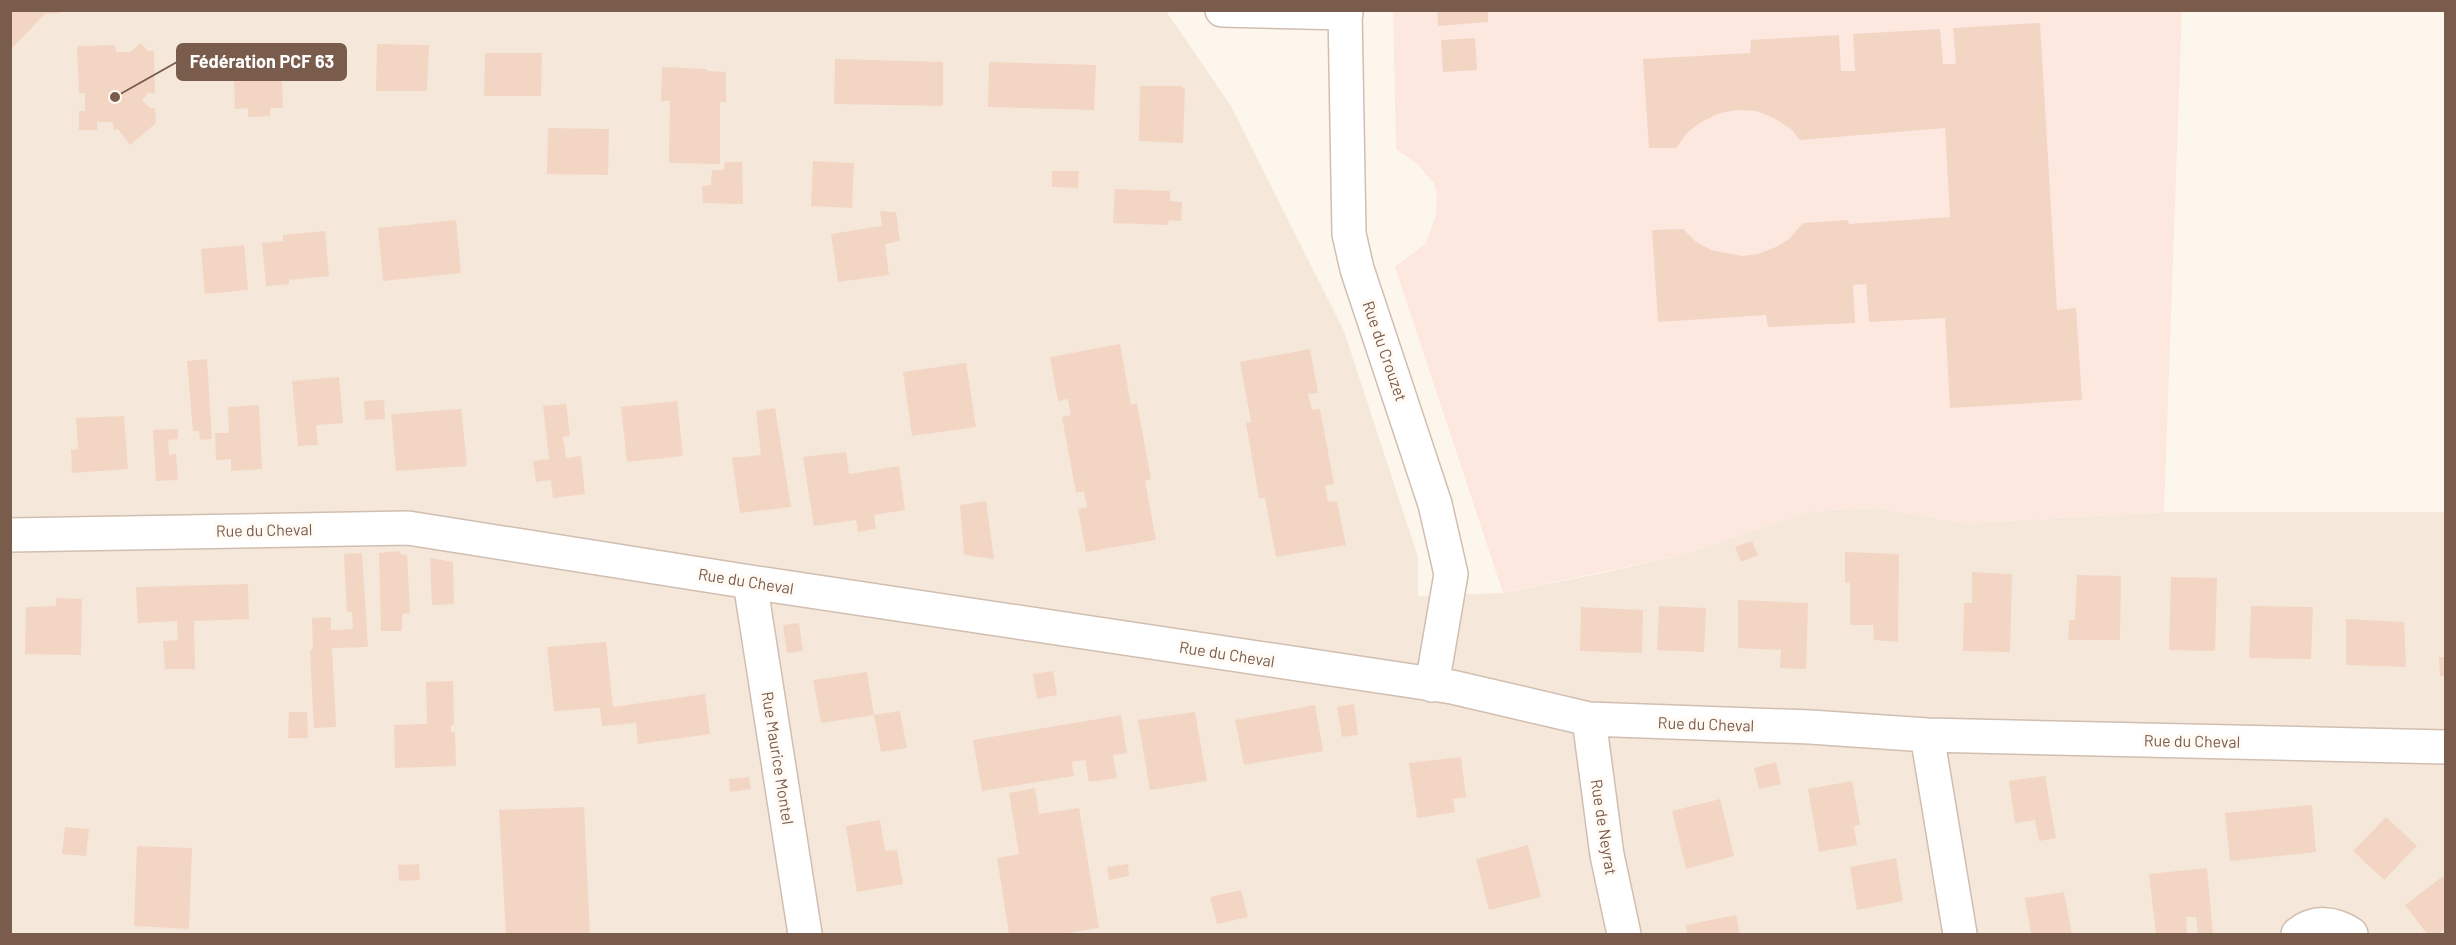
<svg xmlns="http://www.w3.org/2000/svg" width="2456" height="945" font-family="Barlow,sans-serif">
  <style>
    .residential { fill: #f5e8da }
    .commercial { fill: #fde8e0 }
    .building { fill: #f3d5c3 }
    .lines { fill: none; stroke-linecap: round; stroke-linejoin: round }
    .minor-casing { stroke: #d1beb0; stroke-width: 36 }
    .minor { stroke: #fff; stroke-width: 33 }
    .labels { text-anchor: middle; stroke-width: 6; stroke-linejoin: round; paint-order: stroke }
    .street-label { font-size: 16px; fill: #7a5c4d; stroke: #fffaf3 }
    .leader { fill: none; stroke: #7a5c4d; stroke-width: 2 }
    .callout-dot { fill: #7a5c4d; stroke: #fffaf3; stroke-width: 2 }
    .callout { fill: #7a5c4d; stroke: #7a5c4d; stroke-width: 2 }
    .callout-label { font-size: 18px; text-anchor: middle; font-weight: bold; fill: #fff }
  </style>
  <rect width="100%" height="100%" fill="#fdf6ec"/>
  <!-- residential -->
  <path class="residential" d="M10,11H1166L1231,106L1344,331L1418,557V596L1503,593L1593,575L1682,555L1809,511L1876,508L1965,523L2164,512H2445V934H11Z"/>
  <!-- commercial -->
  <path class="commercial" d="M1393,11H2182L2164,512L1965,523L1876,508L1809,511L1682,555L1503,593L1395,267L1426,243L1436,215L1437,196L1434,183L1417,164L1396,149Z"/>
  <!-- building -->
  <path class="building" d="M10,10H60V13L45,14L10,50Z
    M1437,10H1488V22L1438,26Z
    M2040,23L2057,310L2076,308L2082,400L1950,408L1945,318L1869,322L1866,284L1853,285L1855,323L1768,327L1766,315L1658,322L1652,230L1683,229L1695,241L1711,250L1742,256L1758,254L1776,247L1789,239L1803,223L1848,220L1849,224L1950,217L1945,128L1800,140L1791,129L1772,117L1756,111L1738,110L1720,113L1701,122L1688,132L1676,148H1649L1643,59L1750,53L1751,40L1839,35L1841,71H1855L1853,34L1940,29L1943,64H1956L1953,28Z
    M1475,38L1477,70L1443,72L1441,40Z
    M141,43L148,51H154L155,93H148L142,100L150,108H155L156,123L130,145L118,129L114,130L113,122H97V130H79V111H85V93H79L77,46L115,45L116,52H130Z
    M377,44L429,45L427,91H376Z
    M485,53H542L541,96H484Z
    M281,55L283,108H270V116L248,117V108L235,109L233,57Z
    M835,59L943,62V106L834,104Z
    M989,62L1096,65L1094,110L988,107Z
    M662,67L707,69V71L726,72V102H720V164L669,163L670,101H661Z
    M1140,86H1181L1185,89L1183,143L1139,141Z
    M548,128L609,129L608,175L547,174Z
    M813,161L854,163L852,208L811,206Z
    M725,162H742L743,204L703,203L702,186L711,185L712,170H724Z
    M1052,171H1079L1078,188L1052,187Z
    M1115,189L1170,191V201L1182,202L1181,221L1169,220L1168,225L1113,223Z
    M880,211L896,212L900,241L885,244L889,275L838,282L831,234L882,226Z
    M456,220L461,273L383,281L378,228Z
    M325,231L329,276L289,280V284L266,286L262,243L283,241V235Z
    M244,245L248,290L205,294L201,249Z
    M1120,344L1131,405L1137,403L1151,479L1145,481L1156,540L1086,552L1078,509L1087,507L1084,491L1076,493L1062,417L1071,415L1068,399L1058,401L1050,357Z
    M1310,349L1318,393L1308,394L1312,410L1320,409L1334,484L1325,486L1328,502L1337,501L1346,545L1276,557L1265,498H1259L1246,423L1251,422L1240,362Z
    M207,359L212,439L200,440L199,431H193L187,361Z
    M966,363L976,427L912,436L903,372Z
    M339,377L343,423L316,425L318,445L298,446L292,381Z
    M384,400L385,419L365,420L364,401Z
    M677,401L683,456L627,462L621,407Z
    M566,404L570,436L563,437L566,458L581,456L585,494L553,498L551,480L536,482L533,461L549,459L543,406Z
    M259,405L262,469L231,471V459L216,460L215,433H229L228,407Z
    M775,408L791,507L740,513L732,458L761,455L756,411Z
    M461,409L467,466L396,471L391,414Z
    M124,416L128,469L72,473L71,450L78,449L76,418Z
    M178,429V439L168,440L169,455L176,454L178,480L156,481L153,430Z
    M846,452L849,474L899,466L905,510L874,515L876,529L858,532L856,520L814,526L803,457Z
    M986,501L994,559L964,555L960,505Z
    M1752,541L1758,555L1741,562L1735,547Z
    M400,551V554L407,555L410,613L402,614V631H381L379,553Z
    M1845,552L1899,554L1898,642L1874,640L1873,625H1850V583L1845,582Z
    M362,553L368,647L332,648L336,727L314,728L310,650L313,649L312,618L331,617V630L353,629L352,612H347L344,554Z
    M430,558L453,562L454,604L432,605Z
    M1972,572L2012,574L2010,652L1963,651L1964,603H1972Z
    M2077,575L2121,576L2120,640H2068L2069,620H2075Z
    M2171,577L2217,578L2215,651L2169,650Z
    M248,584L249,619L194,621L195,669H165L163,641L178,640L177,621L138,623L136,587Z
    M56,598L82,599L81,655L25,654L26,607L56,606Z
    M1738,600L1808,603L1806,669L1780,668L1781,650L1738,648Z
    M1659,606L1706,608L1704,652L1657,650Z
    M2251,606L2313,607L2311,659L2249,658Z
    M1581,607L1643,610L1642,653L1580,651Z
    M2346,619L2404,622L2406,667L2346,665Z
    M799,623L803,651L787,653L783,625Z
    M606,642L613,707L705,694L710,734L638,744L636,723L602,726L600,708L554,711L547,647Z
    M2439,657H2445V676H2440Z
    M1053,671L1057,695L1037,699L1033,674Z
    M867,672L874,715L821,723L813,680Z
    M453,681L454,725H451V732H455L456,766L395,768L394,725L427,724L426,682Z
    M1354,704L1358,735L1342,737L1337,707Z
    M1315,705L1323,751L1244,765L1235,720Z
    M900,711L907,748L881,752L874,715Z
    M289,712H307L308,738H288Z
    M1195,712L1207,781L1150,790L1138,720Z
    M1121,715L1127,753L1113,755L1117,778L1089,782L1085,760L1072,762L1074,776L982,791L973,740Z
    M1461,757L1466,797L1453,799L1455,812L1417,818L1409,763Z
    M1776,762L1781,784L1759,789L1754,768Z
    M2045,776L2056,838L2039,841L2035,820L2015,823L2009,781Z
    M749,777L751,789L730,792L729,779Z
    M1852,781L1860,825L1854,826L1857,845L1819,852L1808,789Z
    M1035,788L1039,814L1079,808L1099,928L1061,934H1009L997,858L1019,854L1009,793Z
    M1720,799L1734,856L1686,869L1672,811Z
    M2312,805L2316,852L2230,861L2225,813Z
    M584,807L590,934H506L499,810Z
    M2386,817L2417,846L2384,880L2353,851Z
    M880,820L885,851L897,850L903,884L857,892L846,826Z
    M65,827L89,829L86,856L62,854Z
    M1528,845L1541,897L1489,910L1476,859Z
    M137,846L192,848L189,929L134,926Z
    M1896,858L1903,901L1857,910L1850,867Z
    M419,864L420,880L399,881L398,865Z
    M1128,864L1129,876L1109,880L1107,867Z
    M2207,868L2213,934H2198L2196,917H2186L2187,933L2156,934L2149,874Z
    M2443,876L2445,880V929L2438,934H2427L2405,905Z
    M1241,890L1248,917L1217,924L1210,897Z
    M2064,892L2072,934H2031L2025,898Z
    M1736,915L1740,934H1687L1686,925Z"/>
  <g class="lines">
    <defs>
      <path id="minor" d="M1222,10L1346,13
        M1345,10L1349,234L1357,269L1435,504L1451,574L1432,685
        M10,535L408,528L750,582L1452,687L1589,719L1810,727L1927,735L2446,747
        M750,582L805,934
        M1589,719L1607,855L1624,934
        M1927,735L1960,934
        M2298,934C2314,921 2334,922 2351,934"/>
    </defs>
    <!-- minor casing -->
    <use href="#minor" class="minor-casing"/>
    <!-- minor -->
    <use href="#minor" class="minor"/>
  </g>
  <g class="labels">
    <!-- street labels -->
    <g class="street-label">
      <text transform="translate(1385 351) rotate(71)" y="6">Rue du Crouzet</text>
      <text transform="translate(264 530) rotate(-1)" y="6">Rue du Cheval</text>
      <text transform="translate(746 581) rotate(9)" y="6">Rue du Cheval</text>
      <text transform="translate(1227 654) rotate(9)" y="6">Rue du Cheval</text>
      <text transform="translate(1706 724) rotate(2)" y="6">Rue du Cheval</text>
      <text transform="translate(2192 741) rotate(1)" y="6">Rue du Cheval</text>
      <text transform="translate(778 758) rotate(81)" y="6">Rue Maurice Montel</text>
      <text transform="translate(1604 827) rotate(81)" y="6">Rue de Neyrat</text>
    </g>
  </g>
  <!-- callouts -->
  <path class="leader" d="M115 97L177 62"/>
  <circle class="callout-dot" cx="115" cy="97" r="6"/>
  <rect class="callout" x="177" y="44" width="169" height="36" rx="6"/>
  <g class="callout-label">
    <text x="262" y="68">Fédération PCF 63</text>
  </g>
  <!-- border -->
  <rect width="2456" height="945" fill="none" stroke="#7a5c4d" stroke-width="24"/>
</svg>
